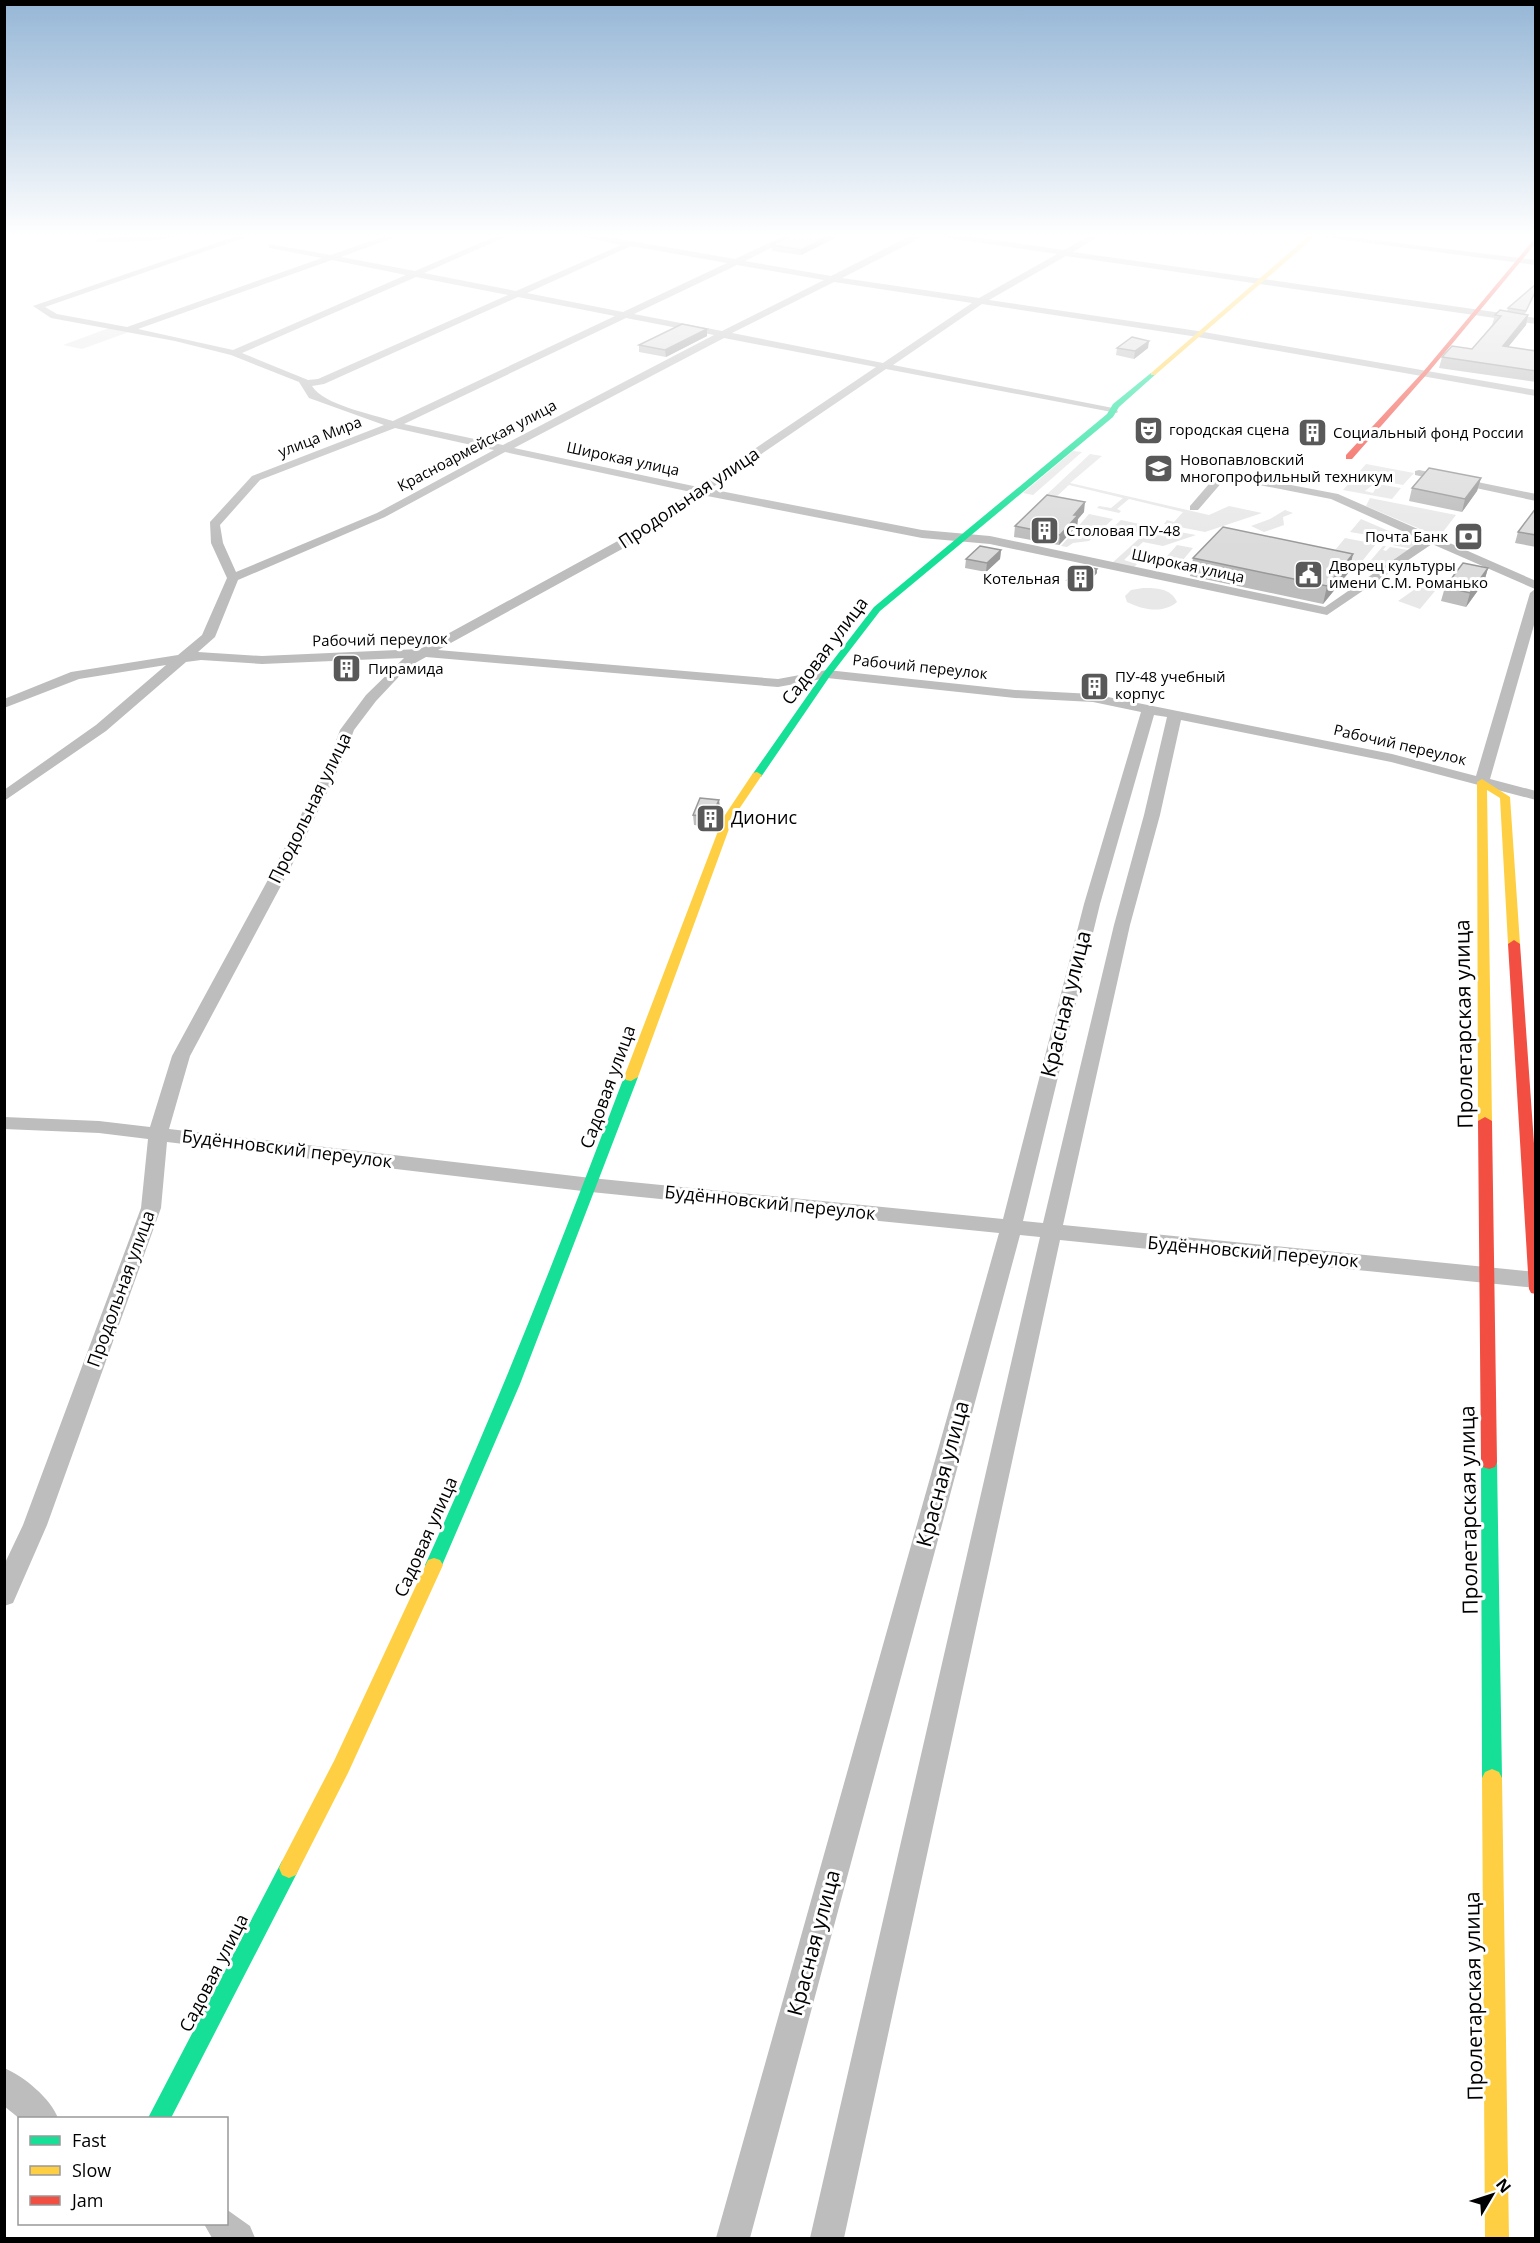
<svg xmlns="http://www.w3.org/2000/svg" width="1540" height="2243" font-family="'Open Sans',sans-serif">
  <style>
    .green { fill: #e8e8e8 }
    .lines { fill: none; stroke-linecap: round; stroke-linejoin: round }
    .street { fill: #bdbdbd; fill-rule: evenodd }
    .fast { fill: #16e098; fill-rule: evenodd }
    .slow { fill: #ffcf43; fill-rule: evenodd }
    .jam { fill: #f24e42; fill-rule: evenodd }
    .wall { fill: #bcbcbc }
    .shaded-wall { fill: #999 }
    .building { fill: #dbdbdb; stroke: #999; stroke-width: 1.5 }
    .labels { text-anchor: middle; stroke-width: 6; stroke-linejoin: round; paint-order: stroke }
    .far-poi-label { font-size: 15px; fill: #000; stroke: #fff; text-anchor: start }
    .far-street-label { font-size: 15px; fill: #000; stroke: #fff }
    .street-label { font-size: 18px; fill: #000; stroke: #fff }
    .poi-label { font-size: 18px; fill: #000; stroke: #fff; text-anchor: start }
    .near-street-label { font-size: 21px; fill: #000; stroke: #fff }
  </style>
  <rect width="100%" height="100%" fill="#fff"/>
  <!-- green -->
  <path class="green" d="M109,328L129,332L82,349L63,345Z
    M1073,451L1082,452L1033,495L1023,493Z
    M1090,454L1102,456L1070,483L1209,515L1229,506L1262,513L1205,532L1164,524L1167,520L1174,522L1183,512L1129,499L1117,509L1121,511L1119,513L1097,508L1099,506L1111,508L1123,498L1069,485L1054,499L1044,497Z
    M1366,464L1414,473L1403,485L1381,481L1391,473L1383,471L1381,473H1384L1378,480H1375L1372,475L1359,472Z
    M1350,482L1375,483L1365,491L1373,493L1378,484L1401,488L1392,499L1343,490Z
    M1370,498L1456,515L1439,537L1366,506Z
    M1285,510L1293,513L1283,517L1284,525L1264,532L1251,526L1270,519Z
    M1089,514L1113,519L1089,541L1073,543L1067,547L1061,546Z
    M1361,519L1419,544L1413,549L1392,545V539L1350,532Z
    M1121,520L1144,525L1130,538L1107,533Z
    M1152,527L1196,535L1163,546L1143,542L1124,560L1137,564L1134,567L1111,564Z
    M1345,538L1376,544L1359,565L1339,561L1331,555Z
    M1177,545L1193,548L1177,567L1161,563Z
    M1383,546H1386L1383,550L1386,551L1390,547L1408,550L1379,569L1366,566Z
    M1418,587L1435,591L1420,609L1398,601Z
    M1143,588C1156,588 1171,588 1177,602C1163,614 1143,610 1127,602L1125,596L1131,590Z"/>
  <g class="lines">
    <!-- street -->
    <path class="street" d="M179,233H207L149,241L99,242L95,240L99,238Z
      M245,233H258L45,307L57,314L127,327L322,258L269,248V244L331,255L393,233H406L341,257L415,271L503,233H514L424,273L516,291L621,245L564,233H584L735,259L790,233H801L745,261L831,276L916,233H947L1064,250L1094,233H1104L1073,252L1536,318V324L1066,256L989,300L1198,331L1536,390V396L1198,337L982,304L893,365L1113,408L1118,411L1117,413L886,369L710,489L922,530L990,536L1325,607L1422,540L1331,499L1229,479L1223,481L1198,510H1190V506L1215,477L1228,473L1338,494L1536,581V618L1490,779L1536,791V800L1391,762L1181,720L1160,815L1130,925L1063,1225L1536,1272V1288L1060,1240L844,2238H810L1040,1237L1020,1235L750,2238H716L999,1233L591,1192L167,1142L161,1208L47,1525L13,1603L4,1606V1565L23,1525L141,1208L148,1139L99,1133L4,1129V1117L99,1121L150,1127L172,1056L276,865L330,757L340,730L366,695L404,658L262,664L201,660L186,662L106,731L4,801V790L96,725L166,665L79,679L4,708V699L71,672L178,655L202,635L227,578L211,543L210,522L252,476L384,425L309,398L299,382L231,355L175,341L51,318L33,306ZM926,235H928L1057,254L979,298L842,278ZM631,246L727,263L623,312L527,293ZM332,260L406,275L233,350L138,329ZM737,265L824,280L722,331L634,314ZM416,277L508,295L318,379L308,380L242,353ZM834,282L972,303L883,363L732,333ZM518,297L615,316L393,421C371,414 324,405 312,386L324,384ZM626,318L714,335L503,445L404,424ZM724,338L876,367L698,487L514,448ZM395,428L494,450L377,513L236,572L223,543L220,525L260,480ZM505,452L691,492L647,525L420,649L262,656L198,652L215,637L238,580L385,517ZM702,495L922,538L990,544L1327,615L1432,544L1535,589L1530,593L1476,776L1392,754L1093,694L1015,690L827,670L778,679L438,650L655,531ZM426,657L778,687L827,678L1015,698L1093,702L1141,712L1084,904L1003,1219L591,1178L169,1129L190,1056L292,865L344,757L354,730L376,701L408,667ZM1154,715L1167,717L1144,815L1114,925L1043,1223L1023,1221L1100,904Z
      M1292,233H1318L1536,260V265Z
      M1419,470L1536,494V501L1415,475V471Z
      M4,2068C24,2076 51,2099 58,2118L20,2119L4,2106Z
      M226,2209L250,2226L255,2238H212L204,2224H226Z"/>
    <!-- fast -->
    <path class="fast" d="M1151,373L1156,374L1119,407L1113,417L880,611L830,676L761,777H753L752,775L824,672L874,607L1107,414L1113,404Z
      M631,1073L638,1077L520,1384L440,1570L434,1572L428,1570L425,1565C498,1405 562,1241 624,1077Z
      M1489,1455L1495,1457L1497,1462L1502,1778L1499,1784L1492,1787L1485,1784L1482,1778L1481,1462L1483,1457Z
      M289,1858L296,1861L299,1868L296,1875L171,2118H148L282,1861Z"/>
    <!-- slow -->
    <path class="slow" d="M1312,233H1319L1155,375H1151V373Z
      M757,772L762,775L733,818L638,1077L631,1081L626,1080L624,1077L723,818L753,773Z
      M1482,779L1510,797L1520,944L1514,948L1508,944L1500,798L1487,790L1492,1121L1485,1125L1478,1121L1477,782Z
      M434,1558L440,1560L443,1565L348,1773L296,1875L289,1878L282,1875L279,1868L282,1861L334,1761L428,1560Z
      M1492,1769L1499,1772L1502,1778L1509,2238H1485L1482,1778L1485,1772Z"/>
    <!-- jam -->
    <path class="jam" d="M1536,237V243L1427,374L1352,459H1346V455L1423,372Z
      M1514,940L1520,944L1536,1172V1294L1531,1293L1529,1289L1508,944Z
      M1485,1117L1492,1121L1497,1462L1495,1467L1489,1469L1483,1467L1481,1462L1478,1121Z"/>
  </g>
  <!-- wall -->
  <path class="wall" d="M845,233L801,255L772,251V245Z
    M1536,284V291L1525,314L1528,315L1526,325L1508,347L1536,351V382L1439,368L1442,357L1472,349L1492,325L1495,315L1507,312L1508,308Z
    M707,329V336L666,357L639,352V345Z
    M1117,348H1148L1134,359L1116,355Z
    M1481,478L1477,491L1462,512L1409,501L1412,488Z
    M1536,508V547L1515,543L1518,532Z
    M1084,512L1078,519L1077,526L1059,545L1014,537L1015,526Z
    M1001,550L1000,559L986,572L965,568L966,559Z
    M1193,558L1349,572L1323,604L1190,576Z
    M1488,568L1484,582L1466,607L1441,601L1445,587Z
    M1097,569V573L1082,588L1067,585V580Z
    M719,800L720,810L711,827L694,825L693,815Z"/>
  <!-- shaded-wall -->
  <path class="shaded-wall" d="M834,233H845L801,255V250Z
    M1528,315L1526,325L1500,357L1503,346Z
    M707,329V336L666,357L665,350Z
    M1149,341L1148,348L1134,359L1135,351Z
    M1481,478L1477,491L1462,512L1465,499Z
    M1085,502L1084,512L1078,519L1077,526L1059,545L1060,535L1074,515Z
    M1001,550L1000,559L986,572L987,563Z
    M1353,554L1349,572L1323,604L1327,586Z
    M1488,568L1484,582L1466,607L1470,593Z
    M1097,569V573L1082,588L1083,584Z
    M719,800L720,810L711,827V817Z"/>
  <!-- building -->
  <path class="building" d="M796,233H834L801,250L772,245Z
    M1536,284V290L1526,311L1508,308Z
    M1500,310L1528,315L1503,346L1536,351V371L1442,357L1452,346L1472,349L1501,316L1495,315Z
    M682,324L707,329L665,350L639,345Z
    M1132,337L1149,341L1135,351L1117,348Z
    M1429,468L1481,478L1465,499L1412,488Z
    M1047,495L1085,502L1074,515H1078L1060,535L1015,526Z
    M1536,508V535L1518,532Z
    M1223,527L1353,554L1327,586L1193,558Z
    M980,546L1001,550L987,563L966,559Z
    M1463,563L1488,568L1470,593L1445,587Z
    M1082,566L1097,569L1083,584L1067,580Z
    M700,798L719,800L711,817L693,815Z"/>
  <!-- sky -->
  <linearGradient id="sky" x2="0" y2="1"><stop stop-color="#95b6d6"/><stop offset="0.43" stop-color="#fff"/><stop offset="1" stop-color="#fff" stop-opacity="0"/></linearGradient>
  <rect width="1540" height="547" fill="url(#sky)"/>
  <!-- icons -->
  <defs>
    <symbol id="theatre-square" viewBox="-11 -11 22 22"><rect x="-9" y="-9" width="18" height="18" rx="4" fill="#595959" stroke="#fff"/><path d="M-5-5.5Q0-4 5-5.5V0Q5 5 0 6Q-5 5-5 0ZM-3.3-2.5H-1v1.5H-3.3ZM1-2.5H3.3v1.5H1ZM-2.8 1Q0 5.5 2.8 1Z" fill="#fff"/></symbol>
    <symbol id="building-square" viewBox="-11 -11 22 22"><rect x="-9" y="-9" width="18" height="18" rx="4" fill="#595959" stroke="#fff"/><path d="M-4-6H4V6H1V3H-1V6H-4ZM-2.5-4.3h1.7v1.8h-1.7ZM.8-4.3h1.7v1.8H.8ZM-2.5-1h1.7V.8h-1.7ZM.8-1h1.7V.8H.8Z" fill="#fff"/></symbol>
    <symbol id="university-square" viewBox="-11 -11 22 22"><rect x="-9" y="-9" width="18" height="18" rx="4" fill="#595959" stroke="#fff"/><path d="M0-5L7-2L0 1L-7-2ZM-4 1L0 2.5L4 1V4Q0 6-4 4Z" fill="#fff"/></symbol>
    <symbol id="bank-square" viewBox="-11 -11 22 22"><rect x="-9" y="-9" width="18" height="18" rx="4" fill="#595959" stroke="#fff"/><path d="M-6-4H6V4H-6ZM0-2.3a2.3 2.3 0 1 0 0 4.6a2.3 2.3 0 1 0 0-4.6Z" fill="#fff"/></symbol>
    <symbol id="civic-square" viewBox="-11 -11 22 22"><rect x="-9" y="-9" width="18" height="18" rx="4" fill="#595959" stroke="#fff"/><path d="M-.6-6.5H3V-4.5H.6V-3L4-1V1h2V6H-6V1h2V-1L-.6-3ZM-1.2 2.5V6h2.4V2.5Z" fill="#fff"/></symbol>
  </defs>
  <g fill-rule="evenodd">
    <use href="#theatre-square" x="1132" y="414" width="33" height="33"/>
    <use href="#building-square" x="1296" y="416" width="33" height="33"/>
    <use href="#university-square" x="1142" y="452" width="33" height="33"/>
    <use href="#building-square" x="1028" y="514" width="33" height="33"/>
    <use href="#bank-square" x="1452" y="520" width="33" height="33"/>
    <use href="#civic-square" x="1292" y="558" width="33" height="33"/>
    <use href="#building-square" x="1064" y="562" width="33" height="33"/>
    <use href="#building-square" x="330" y="652" width="33" height="33"/>
    <use href="#building-square" x="1078" y="670" width="33" height="33"/>
    <use href="#building-square" x="694" y="802" width="33" height="33"/>
  </g>
  <g class="labels">
    <!-- far-poi labels -->
    <g class="far-poi-label">
      <text x="1169" y="435">городская сцена</text>
      <text x="1333" y="438">Социальный фонд России</text>
      <text x="1180" y="465">Новопавловский<tspan x="1180" dy="17">многопрофильный техникум</tspan></text>
      <text x="1066" y="536">Столовая ПУ-48</text>
      <text x="1448" y="542" text-anchor="end">Почта Банк</text>
      <text x="1329" y="571">Дворец культуры<tspan x="1329" dy="17">имени С.М. Романько</tspan></text>
      <text x="1060" y="584" text-anchor="end">Котельная</text>
      <text x="368" y="674">Пирамида</text>
      <text x="1115" y="682">ПУ-48 учебный<tspan x="1115" dy="17">корпус</tspan></text>
    </g>
    <!-- far-street labels -->
    <g class="far-street-label">
      <text transform="translate(320 437) rotate(-21)" y="5">улица Мира</text>
      <text transform="translate(477 446) rotate(-28)" y="5">Красноармейская улица</text>
      <text transform="translate(623 459) rotate(12)" y="5">Широкая улица</text>
      <text transform="translate(1188 566) rotate(12)" y="5">Широкая улица</text>
      <text transform="translate(380 640) rotate(-1)" y="5">Рабочий переулок</text>
      <text transform="translate(920 667) rotate(6)" y="5">Рабочий переулок</text>
      <text transform="translate(1400 745) rotate(13)" y="5">Рабочий переулок</text>
    </g>
    <!-- street labels -->
    <g class="street-label">
      <text transform="translate(689 498) rotate(-34)" y="6">Продольная улица</text>
      <text transform="translate(825 651) rotate(-53)" y="6">Садовая улица</text>
      <text transform="translate(310 808) rotate(-64)" y="6">Продольная улица</text>
      <text transform="translate(608 1087) rotate(-70)" y="6">Садовая улица</text>
      <text transform="translate(287 1149) rotate(7)" y="6">Будённовский переулок</text>
      <text transform="translate(770 1203) rotate(6)" y="6">Будённовский переулок</text>
      <text transform="translate(1253 1252) rotate(5)" y="6">Будённовский переулок</text>
      <text transform="translate(121 1289) rotate(-70)" y="6">Продольная улица</text>
      <text transform="translate(426 1537) rotate(-66)" y="6">Садовая улица</text>
      <text transform="translate(214 1973) rotate(-63)" y="6">Садовая улица</text>
    </g>
    <!-- poi labels -->
    <g class="poi-label">
      <text x="731" y="824">Дионис</text>
    </g>
    <!-- near-street labels -->
    <g class="near-street-label">
      <text transform="translate(1066 1004) rotate(-76)" y="7">Красная улица</text>
      <text transform="translate(1464 1024) rotate(-91)" y="7">Пролетарская улица</text>
      <text transform="translate(943 1474) rotate(-75)" y="7">Красная улица</text>
      <text transform="translate(1469 1510) rotate(-91)" y="7">Пролетарская улица</text>
      <text transform="translate(814 1943) rotate(-75)" y="7">Красная улица</text>
      <text transform="translate(1474 1996) rotate(-91)" y="7">Пролетарская улица</text>
    </g>
  </g>
  <!-- border -->
  <rect width="1540" height="2243" fill="none" stroke="#000000" stroke-width="12"/>
  <!-- legend -->
  <rect x="18" y="2117" width="210" height="108" fill="#ffffff" stroke="#999999" stroke-width="1.5"/>
  <rect x="30" y="2136" width="30" height="9" fill="#16e098" stroke="#999999" stroke-width="1.5"/>
  <text x="72" y="2147" font-size="18" fill="#000000">Fast</text>
  <rect x="30" y="2166" width="30" height="9" fill="#ffcf43" stroke="#999999" stroke-width="1.5"/>
  <text x="72" y="2177" font-size="18" fill="#000000">Slow</text>
  <rect x="30" y="2196" width="30" height="9" fill="#f24e42" stroke="#999999" stroke-width="1.5"/>
  <text x="72" y="2207" font-size="18" fill="#000000">Jam</text>
  <!-- north arrow -->
  <g transform="translate(1492 2195) rotate(51)" stroke="#ffffff" stroke-width="4.5" paint-order="stroke">
  <path d="M0-4.5L10 22L0 15L-10 22Z" fill="#000000"/>
  <text y="-9" font-size="16" font-weight="bold" text-anchor="middle" fill="#000000">N</text>
  </g>
</svg>
